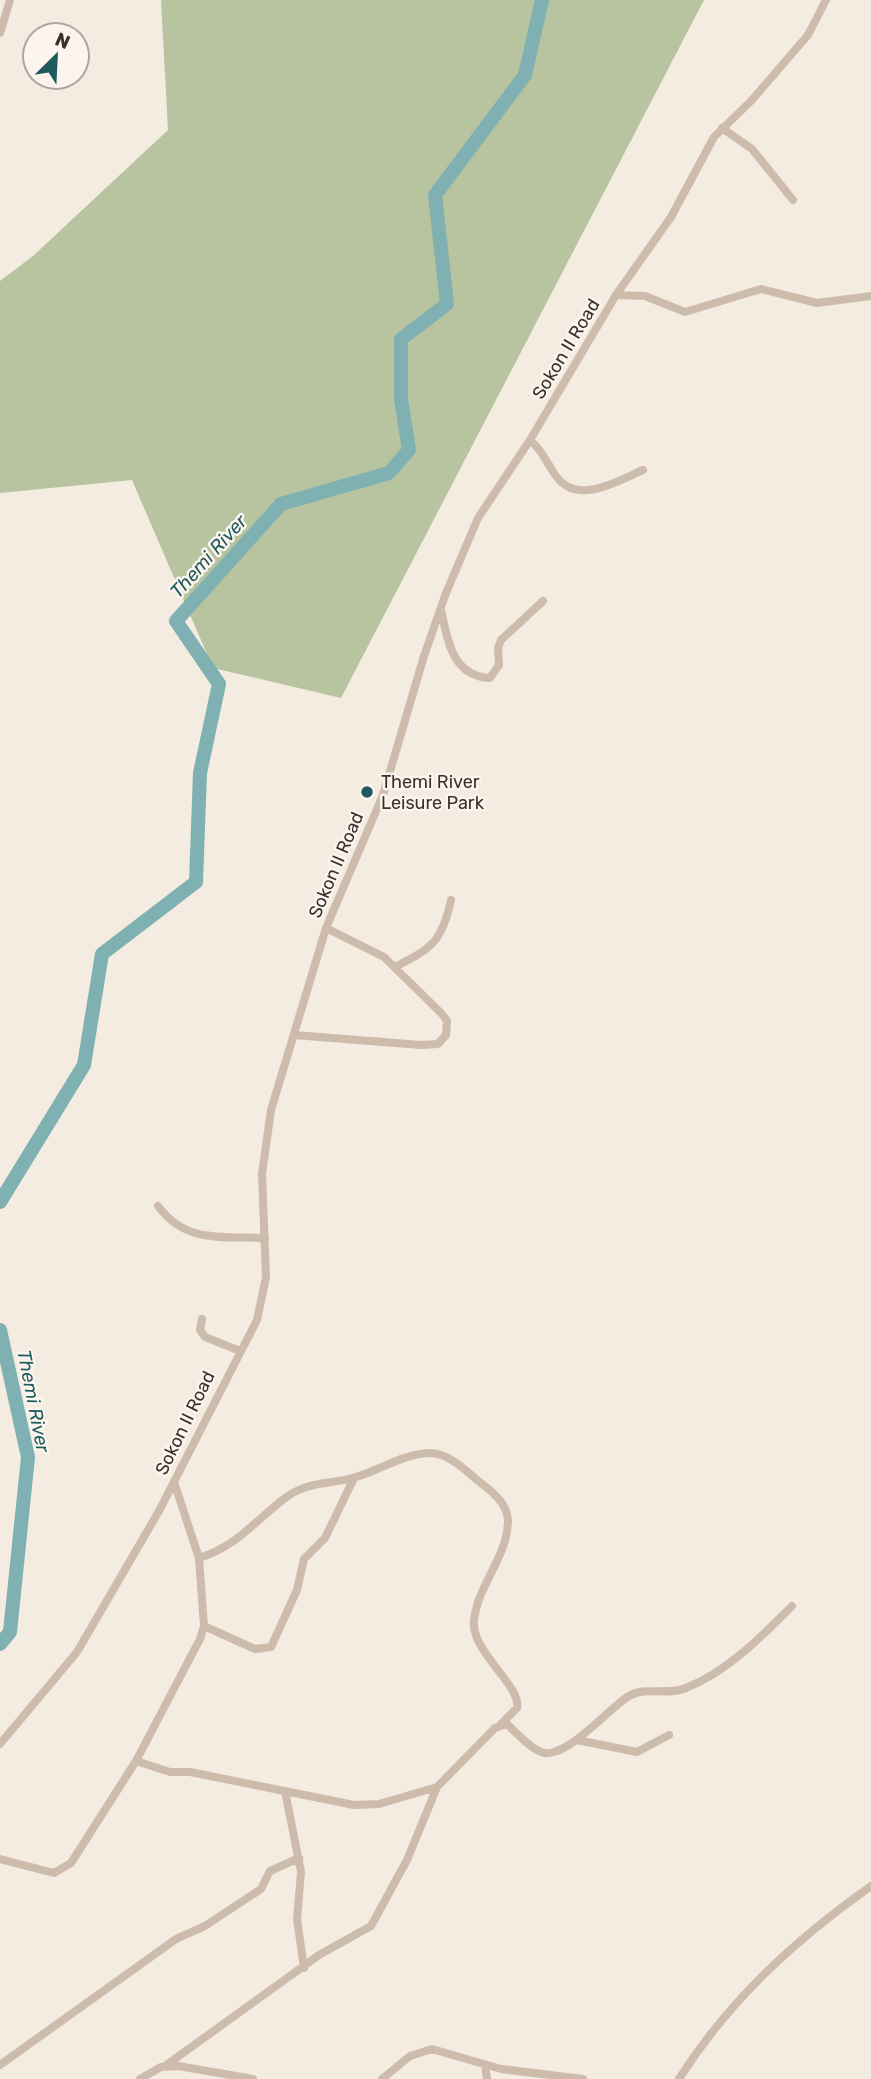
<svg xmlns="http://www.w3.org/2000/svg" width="871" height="2079" font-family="Rubik,sans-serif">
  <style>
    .green { fill: #b8c4a0 }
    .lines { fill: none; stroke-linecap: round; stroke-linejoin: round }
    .river { stroke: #7fb0b2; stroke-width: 14 }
    .minor { stroke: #cdbbac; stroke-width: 8 }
    .poi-dot { fill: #1f5a5e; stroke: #fbf5ee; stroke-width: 2.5 }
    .labels { text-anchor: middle; stroke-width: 5; stroke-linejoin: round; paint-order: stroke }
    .street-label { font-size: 18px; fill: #3b302b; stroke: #fbf5ee }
    .poi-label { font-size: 18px; fill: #3b302b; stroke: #fbf5ee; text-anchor: start }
    .water-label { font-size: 19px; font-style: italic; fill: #1f5a5e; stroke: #fbf5ee }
  </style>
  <rect width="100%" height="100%" fill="#f4ebe1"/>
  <!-- green -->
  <path class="green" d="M161,0H704L341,698L213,668L132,480L0,493V281L33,256L168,130Z"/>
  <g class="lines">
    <!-- river -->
    <path class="river" d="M0,1202L84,1065L102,954L196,882L200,773L219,684L176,621L281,504L389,473L409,450L401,399V339L447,304L435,195L525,75L542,0
      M0,1330L28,1457L10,1632L0,1644"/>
    <!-- minor -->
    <path class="minor" d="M0,33L10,0
      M722,128L752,149L793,200
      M616,295L645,296L685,312L761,289L817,303L871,296
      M530,440C543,451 546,462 556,476C577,506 618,481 643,470
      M441,610C448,641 452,676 490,678L499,665L498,648L501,640L543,601
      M395,967C432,948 442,942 451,900
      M294,1035L421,1045L438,1044L446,1035L447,1021L442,1014L384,957L326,928
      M158,1206C186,1244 222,1236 265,1238
      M202,1319L200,1330L205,1337L240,1351
      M199,1558C236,1547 256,1520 285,1498C310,1480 330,1485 356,1477C380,1470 405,1453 431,1453C449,1454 464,1469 477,1480C490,1490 507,1502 508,1520C508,1557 478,1584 474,1620C470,1651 522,1686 517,1708L500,1725
      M204,1626L255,1649L271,1647L297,1590L304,1559L325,1538L354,1478
      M577,1740L637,1752L669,1735
      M0,1744L77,1652L159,1511L257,1320L266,1277L262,1174L271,1110L326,928L383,795L424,656L446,593L478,518L530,440L616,295L671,217L714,137L752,100L808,35L826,0
      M136,1761L170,1772H190L354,1805L379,1804L437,1787
      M285,1791L301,1872L297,1919L304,1968
      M0,1859L54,1873L71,1863L136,1761L200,1639L204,1626L199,1558L174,1482
      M0,2065L176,1939L205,1926L261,1889L270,1871L299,1858
      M485,2065L487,2079
      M165,2066L319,1955L371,1926L407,1860L437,1787L495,1728L507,1724C517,1733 532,1751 545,1753C569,1756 609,1708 629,1696C645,1686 668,1696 686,1688C727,1672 762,1636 792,1606
      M140,2079L161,2067L178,2066L253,2079
      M382,2079L410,2056L432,2049L501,2069L583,2079
      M679,2079C729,2000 796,1939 871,1886"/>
  </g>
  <!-- markers -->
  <circle class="poi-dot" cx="367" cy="792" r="7"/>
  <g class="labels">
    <!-- street labels -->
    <g class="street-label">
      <text transform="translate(566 349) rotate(-59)" y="6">Sokon II Road</text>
      <text transform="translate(336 865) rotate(-67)" y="6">Sokon II Road</text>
      <text transform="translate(185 1423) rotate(-64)" y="6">Sokon II Road</text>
    </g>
    <!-- poi labels -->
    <g class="poi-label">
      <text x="381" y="788">Themi River<tspan x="381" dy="21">Leisure Park</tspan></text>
    </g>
    <!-- water labels -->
    <g class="water-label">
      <text transform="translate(208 556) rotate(-48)" y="7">Themi River</text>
      <text transform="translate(34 1401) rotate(79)" y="7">Themi River</text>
    </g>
  </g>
  <!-- north arrow -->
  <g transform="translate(56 56) rotate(24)"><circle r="33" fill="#fbf5ee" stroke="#aea6a0" stroke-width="2"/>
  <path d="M0-5L12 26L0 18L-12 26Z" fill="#1f5a5e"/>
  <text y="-10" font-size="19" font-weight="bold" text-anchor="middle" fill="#3b302b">N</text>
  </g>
</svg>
